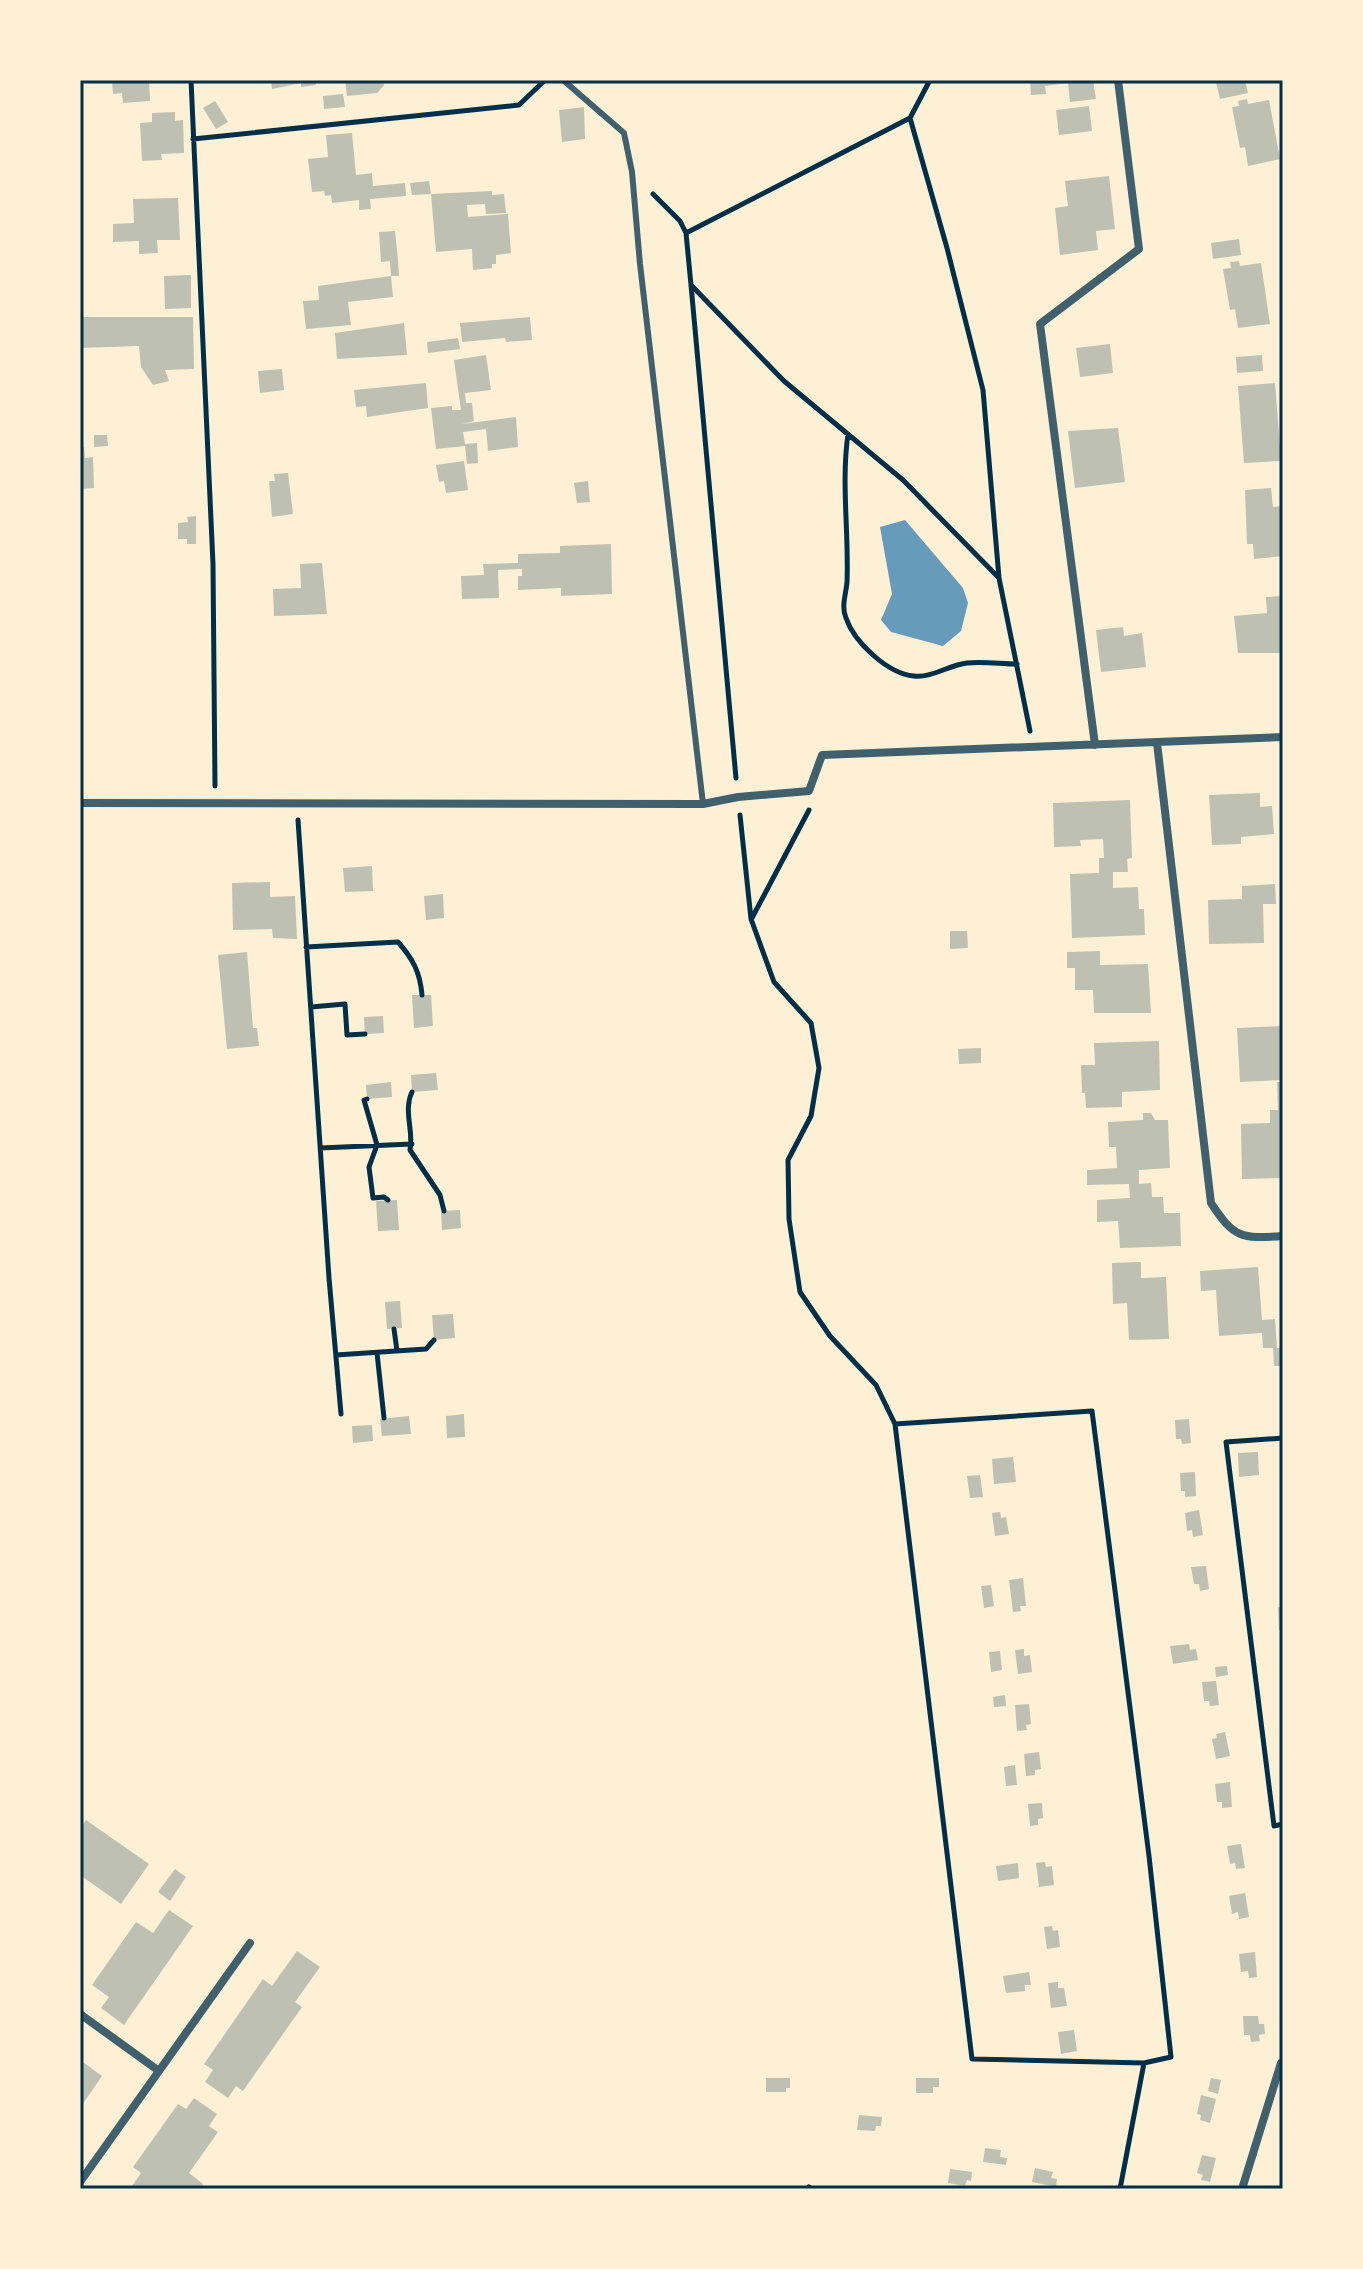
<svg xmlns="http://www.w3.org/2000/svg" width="1363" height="2269" font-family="'Exo 2',sans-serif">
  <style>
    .water { fill: #669bbc }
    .building { fill: #bec0b2 }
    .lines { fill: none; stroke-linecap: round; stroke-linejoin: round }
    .path { stroke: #003049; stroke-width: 5 }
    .service { stroke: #3f606c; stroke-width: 6 }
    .minor { stroke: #3f606c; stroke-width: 8 }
    .neatline { fill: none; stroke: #003049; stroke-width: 3 }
  </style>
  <rect width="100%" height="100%" fill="#fdf0d5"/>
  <!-- water -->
  <path class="water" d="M905,520L963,588L968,603L961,631L943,646L891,632L881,620L892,594L880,527Z"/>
  <!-- building -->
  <path class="building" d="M149,80L150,101L123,103L122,93L113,94L112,81Z
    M271,80H315L316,85L301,87V83L272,89Z
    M345,80H383L384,85L377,93L347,96Z
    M1030,80H1093L1096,99L1070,102L1068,83L1045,86L1046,94L1031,95Z
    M1226,80H1245L1248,93L1220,99L1216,82Z
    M343,94L345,107L324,109L323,96Z
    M1247,99L1248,104L1269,100L1280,159L1248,166L1245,147L1240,148L1232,107L1239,106L1238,101Z
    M215,101L228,122L216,129L203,108Z
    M1089,106L1092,131L1059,135L1056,110Z
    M584,107L585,139L562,142L559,110Z
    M175,112V121L183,120L184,153L161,154L162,160L142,161L140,123L152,122V113Z
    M352,133L356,175L372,173L373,186L405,183L406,196L370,199L371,209L359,210V200L332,203L331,195L325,196L324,191L312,192L308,159L328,157L326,135Z
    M1109,176L1115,229L1096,231L1098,250L1060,255L1055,208L1068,206L1065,181Z
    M429,181L431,194L412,195L410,183Z
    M492,191V195L504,194L506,213L486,214L485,204L467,205L468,217L508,214L511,253L496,255V264H492V268L473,270L472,249L436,252L431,194Z
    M178,198L180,240H157L158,253L139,254V241L113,242V224L134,223L133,199Z
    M395,231L398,260L399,276H391L390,261L381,262L379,232Z
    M1239,239L1241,255L1213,259L1211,243Z
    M1239,261L1240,266L1261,263L1270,324L1238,328L1235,309L1230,310L1223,269L1231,268L1230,262Z
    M191,275V308L165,309L164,276Z
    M391,276L393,297L348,302L351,325L306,329L303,301L319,300L318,286Z
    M80,317H193L194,369L165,370L169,381L153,385L141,367L139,346L80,348Z
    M530,317L532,340L506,342L505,338L462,342L460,323Z
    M404,323L407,355L337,359L335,333Z
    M458,338L460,349L428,353L427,342Z
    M1110,344L1113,373L1080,377L1076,348Z
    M486,355L491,390L465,393L466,403H472L474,421L462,424L516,417L518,447L488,451L486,429L463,432L465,444L477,443L478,463L467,464L465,446L436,449L431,408L452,406V410H461L454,360Z
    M1262,355L1263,371L1237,373L1236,357Z
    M282,369L284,390L260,393L258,371Z
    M426,383L428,408L367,417L366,406L356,407L354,390Z
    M1275,383L1281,461L1244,463L1238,386Z
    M1118,428L1125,482L1075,488L1068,431Z
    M94,435H107L108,446L94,447Z
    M84,447L85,458L93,457L94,488L80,489V448Z
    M464,461L468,490L446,493L444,481L439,482L436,465Z
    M288,473L293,514L272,517L269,481H275L274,474Z
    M588,481L590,502L577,503L574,483Z
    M1271,488L1273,507L1283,506V556L1254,559L1253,544H1247L1245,490Z
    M196,516V544H187V539H178V523L188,522L187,517Z
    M611,544L612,594L561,596V588L518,590V576H522V569L498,570L499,598L462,599L461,576L484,575L483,564L518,563V554L560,553V546Z
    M322,563L327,614L274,616L273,589L301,588L300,564Z
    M1283,596V653H1238L1234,616L1267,613L1266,597Z
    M1123,627L1124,636L1142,633L1146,667L1101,672L1096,630Z
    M1260,793V807L1272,806L1274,834L1241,837V844L1212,845L1209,795Z
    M1130,800L1132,858L1127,859L1128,872H1113V888L1138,887L1139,909H1144L1145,935L1072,938L1070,874L1099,873V858H1104L1103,839L1080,840L1081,846L1054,847L1053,803Z
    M372,866L373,891L345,892L343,868Z
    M270,882V897L295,896L297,939L273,938L272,929L233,930L232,883Z
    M1275,884L1276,904H1263L1264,943L1209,944L1208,900L1242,899V886Z
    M443,894L444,918L426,920L424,896Z
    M950,931H967L968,948L950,949Z
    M1100,951V965L1148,964L1151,1013H1094L1093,990H1075V968H1067V952Z
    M247,952L253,1028H257L259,1046L227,1049L218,955Z
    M412,995H431L433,1026L414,1028Z
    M383,1016L384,1033L365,1034L364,1017Z
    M1281,1026L1283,1080L1240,1082L1237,1028Z
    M1159,1041L1160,1090L1122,1092V1107L1086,1108L1085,1093H1082L1081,1065H1095L1094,1043Z
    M981,1048V1063L959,1064L958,1049Z
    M436,1073L438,1090L412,1092L411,1075Z
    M391,1082L392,1097L367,1099L366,1085Z
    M1277,1082H1283V1178L1242,1179L1241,1124L1270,1123V1110H1278Z
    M1143,1113H1151L1155,1120H1168L1170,1168L1139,1170V1184L1151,1183L1152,1197H1163L1164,1213H1180L1181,1246L1120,1248L1118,1221L1097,1222V1200L1130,1198L1129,1184L1087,1185V1170L1117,1168L1116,1147H1109L1108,1122L1143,1120Z
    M397,1200L399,1230L378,1231L376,1201Z
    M460,1210L461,1228L442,1230L441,1211Z
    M1141,1262V1278L1166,1277L1169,1339L1129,1340L1127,1303L1113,1304L1112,1263Z
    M1258,1267L1262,1320L1275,1319L1277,1348H1283V1366H1274L1273,1348H1263L1262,1333L1219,1336L1216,1290L1201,1291L1200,1271Z
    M400,1301L402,1328L387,1329L385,1302Z
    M453,1314L455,1338L434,1340L432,1315Z
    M464,1414L465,1437L447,1438L446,1416Z
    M409,1416L411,1434L382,1436L380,1419Z
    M1189,1419L1191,1443L1182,1444L1181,1439H1176L1175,1420Z
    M372,1425L373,1441L353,1443L352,1426Z
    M1258,1452L1259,1475L1239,1477L1238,1453Z
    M1013,1457L1016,1482L994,1484L992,1459Z
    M1195,1472L1196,1496L1185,1497V1491H1181L1180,1473Z
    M980,1475L983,1497L970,1498L967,1476Z
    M1199,1510L1203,1535L1193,1537L1192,1530L1187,1531L1185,1513Z
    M1000,1512L1001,1518L1006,1517L1009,1534L995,1536L992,1513Z
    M1206,1566L1209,1589L1200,1591L1199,1584H1194L1191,1567Z
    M1023,1578L1026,1606H1020L1021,1611L1013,1612L1009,1580Z
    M991,1585L994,1606L984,1608L981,1586Z
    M1278,1607H1283V1630H1279Z
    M1189,1644L1190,1650L1196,1649L1198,1660L1173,1664L1170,1646Z
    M1024,1649V1656L1030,1655L1032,1672L1018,1674L1015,1650Z
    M1000,1651L1002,1670L991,1672L989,1652Z
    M1227,1666L1228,1675L1216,1677L1215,1667Z
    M1216,1681L1219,1705L1210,1706L1209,1701H1204L1202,1682Z
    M1005,1695L1006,1706L994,1707L993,1697Z
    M1029,1704L1031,1724L1026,1725L1027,1730L1017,1731L1015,1705Z
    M1225,1732L1230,1756L1216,1759L1212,1739L1217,1738L1216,1734Z
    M1039,1752L1041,1769L1035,1770V1775L1026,1776L1024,1754Z
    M1015,1765L1017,1785L1006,1786L1004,1767Z
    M1230,1782L1232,1807L1222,1808V1802H1217L1215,1784Z
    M1042,1803L1043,1818L1038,1819V1825L1030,1826L1028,1804Z
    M86,1820L149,1864L121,1904L80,1875V1828Z
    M1241,1844L1245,1868L1236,1869L1235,1863L1230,1864L1227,1846Z
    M1045,1862L1046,1867L1052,1866L1054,1885L1039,1887L1036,1863Z
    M1018,1863L1019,1878L998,1881L996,1866Z
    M175,1869L186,1877L170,1901L158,1892Z
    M1245,1893L1249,1917L1239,1919L1238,1912L1232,1914L1229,1896Z
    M169,1910L193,1926L124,2025L101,2008L109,1997L92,1985L136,1922L153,1933Z
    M1052,1926L1053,1931L1058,1930L1060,1947L1047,1949L1044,1927Z
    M297,1951L320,1967L295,2002L302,2007L243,2091L236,2086L228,2098L205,2082L213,2070L204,2064L263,1979L272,1986Z
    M1255,1952L1257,1977L1249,1978L1248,1971L1241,1972L1239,1954Z
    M1029,1972L1031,1985H1025V1991L1006,1993L1003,1976Z
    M1058,1982V1988H1064L1067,2006L1051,2008L1048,1983Z
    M1243,2016H1258L1259,2024H1264L1265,2034L1259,2035L1260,2041L1251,2042L1250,2035H1244Z
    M1074,2030L1077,2051L1061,2054L1058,2032Z
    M80,2060L102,2076L80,2108Z
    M766,2078H790V2088H786V2092H766Z
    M916,2078H939V2087H933V2093H916Z
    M1211,2078L1221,2080L1218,2094L1208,2091Z
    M1201,2095L1216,2099L1210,2123L1200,2120L1201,2115L1197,2114Z
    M194,2098L217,2114L209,2126L218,2132L189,2173L203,2184L200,2189H130L141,2173L133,2167L178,2104L186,2109Z
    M859,2115L882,2117L881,2126H876L875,2131L857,2130Z
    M985,2148L1001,2150L1000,2157L1007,2158L1006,2165L983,2162Z
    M1202,2155L1216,2158L1210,2182L1201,2180L1203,2175L1197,2173Z
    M1035,2168L1053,2172L1051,2178L1057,2179L1056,2187L1032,2182Z
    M950,2169L972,2172L971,2181L967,2180L965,2186L948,2183Z"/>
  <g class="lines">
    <!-- path -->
    <path class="path" d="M191,80L213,564L215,786
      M930,80L910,118L947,248L983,390L999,578L1030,731
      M910,118L686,233L691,285L784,381L903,480L999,578
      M193,139L519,105L545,80
      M653,194L680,221L686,233
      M691,285L736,778
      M848,434C841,483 849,533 847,582C846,594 841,607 846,618C854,642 888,674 914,676C932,678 949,665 967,663C983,661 1001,664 1017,664
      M740,815L751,919L774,982L811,1023L819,1068L811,1116L788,1160L789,1219L800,1292L830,1336L876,1385L895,1424L972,2059L1144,2063L1120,2189
      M298,820L329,1278L341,1414
      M752,918L809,810
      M306,947L398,942C413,959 420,972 422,995
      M311,1007L345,1004L347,1035L365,1034
      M412,1092C403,1111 414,1131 410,1150L440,1195L444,1211
      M367,1099L364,1100L377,1145L369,1167L373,1198L384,1197L388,1200
      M320,1148L412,1144
      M394,1329L397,1351
      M377,1353L384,1418
      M336,1355L426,1349L434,1340
      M895,1424L1092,1411L1149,1856L1171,2057L1144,2063
      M1283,1438L1226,1442L1274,1826L1283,1824
      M809,2187L812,2189"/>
    <!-- service -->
    <path class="service" d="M563,80L624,133L632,172L640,264L703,804"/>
    <!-- minor -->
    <path class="minor" d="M1157,743L1211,1203C1234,1238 1241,1239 1283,1236
      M1095,745L1040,324L1139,249L1118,80
      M80,803L703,804L738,797L809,791L822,755L1283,737
      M80,2014L159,2071
      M80,2182L250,1943
      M1242,2189L1281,2063"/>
  </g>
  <!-- border -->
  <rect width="1363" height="2269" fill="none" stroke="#fdf0d5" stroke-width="164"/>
  <rect x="82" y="82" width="1199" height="2105" class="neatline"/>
</svg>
